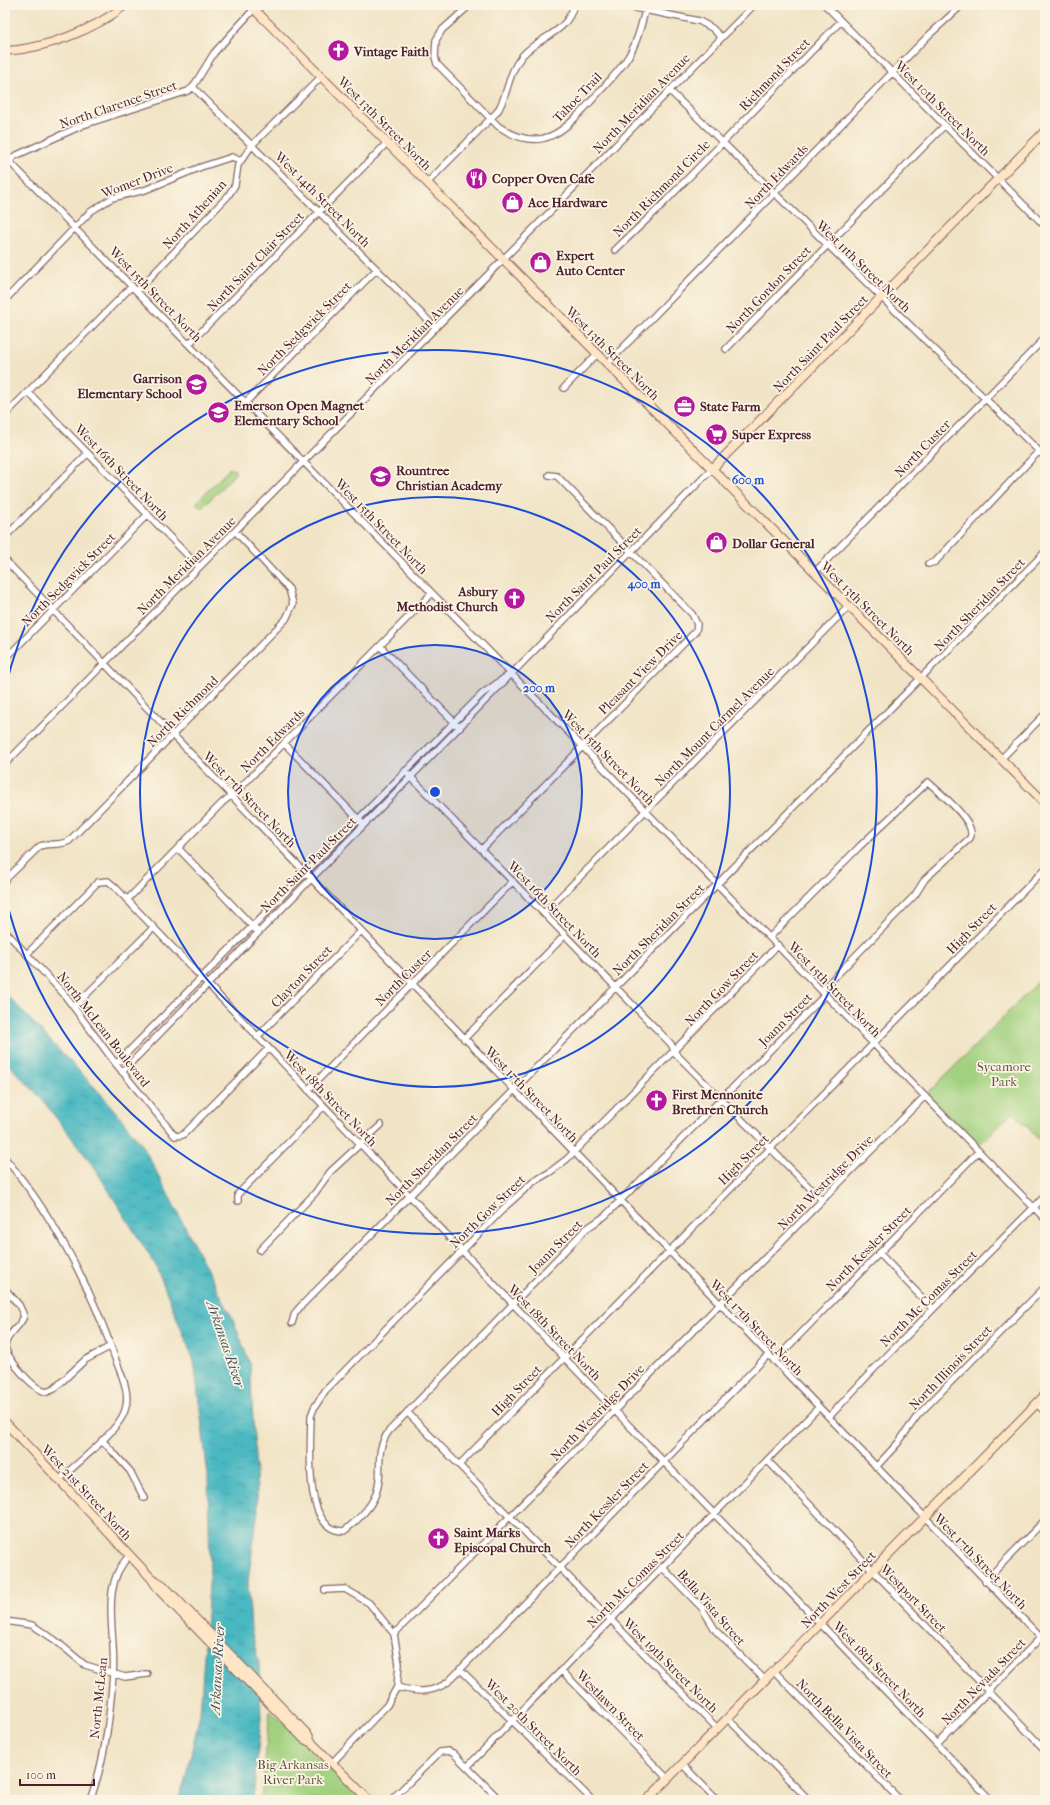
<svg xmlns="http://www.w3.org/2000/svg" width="1050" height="1805" font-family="'IM FELL French Canon',serif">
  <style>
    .park { fill: #a1d07e; stroke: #767854 }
    .water { fill: url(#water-ripples); stroke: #4a6c76 }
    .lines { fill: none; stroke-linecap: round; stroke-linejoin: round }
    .street-casing { stroke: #846461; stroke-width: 8 }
    .secondary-casing { stroke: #846461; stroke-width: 10 }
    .street { stroke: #fff; stroke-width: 5.5 }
    .secondary { stroke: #fee5c5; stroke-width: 8 }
    .ring { fill: none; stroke: #1d4ed8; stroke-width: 2 }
    .labels { text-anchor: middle; stroke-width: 3.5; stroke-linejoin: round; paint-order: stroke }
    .poi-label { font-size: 13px; font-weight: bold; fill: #4a1f2b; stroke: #fcf5e5; text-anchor: start }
    .street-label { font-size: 13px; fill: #4a1f2b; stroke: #fcf5e5 }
    .park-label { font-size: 13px; fill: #645444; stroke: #fcf5e5 }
    .water-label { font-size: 14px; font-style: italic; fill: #4a5560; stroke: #fcf5e5 }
    .centre { fill: #1d4ed8; stroke: #fcf5e5; stroke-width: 2 }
    .ring-label { font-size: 12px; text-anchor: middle; font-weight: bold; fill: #1d4ed8; stroke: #fcf5e5; stroke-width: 3.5; stroke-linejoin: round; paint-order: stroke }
  </style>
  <defs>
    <pattern id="water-ripples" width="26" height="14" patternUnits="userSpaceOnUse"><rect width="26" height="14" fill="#49b8c1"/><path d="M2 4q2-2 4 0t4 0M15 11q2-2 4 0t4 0" fill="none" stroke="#3f959d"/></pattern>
  </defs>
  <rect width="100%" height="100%" fill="#fcf5e5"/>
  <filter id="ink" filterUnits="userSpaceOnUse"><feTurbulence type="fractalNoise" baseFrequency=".025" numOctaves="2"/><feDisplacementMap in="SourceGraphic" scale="8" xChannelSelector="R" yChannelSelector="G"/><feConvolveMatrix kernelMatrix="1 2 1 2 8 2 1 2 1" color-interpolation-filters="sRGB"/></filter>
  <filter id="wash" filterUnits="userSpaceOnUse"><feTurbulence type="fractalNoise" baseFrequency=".012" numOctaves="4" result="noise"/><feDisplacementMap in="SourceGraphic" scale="16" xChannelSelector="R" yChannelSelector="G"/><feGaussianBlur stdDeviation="0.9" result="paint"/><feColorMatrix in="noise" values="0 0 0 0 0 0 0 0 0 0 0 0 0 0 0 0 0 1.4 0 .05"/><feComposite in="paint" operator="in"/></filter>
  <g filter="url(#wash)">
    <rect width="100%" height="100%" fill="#f1e4c6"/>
    <!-- park -->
    <path class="park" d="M230,468L235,470V474L203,507H200L196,503Z
      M1045,975V1146L1013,1112L978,1146L927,1094Z
      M270,1710L361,1800H261Z"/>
    <!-- water -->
    <path class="water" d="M5,993L103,1096L143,1146L233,1319L250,1364L258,1511L248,1581L251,1629L259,1664L261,1718L253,1800H178L186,1777L200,1713L210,1571L208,1476L194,1361L156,1266L92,1164L40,1097L5,1061Z"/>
  </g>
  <g filter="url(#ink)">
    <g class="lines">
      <defs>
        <path id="street" d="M470,5L442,30L436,40L435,57L437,64L498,126C542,156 564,131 593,99C605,85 619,72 628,57C637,43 641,26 645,11
          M620,5L699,21L712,28L721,37
          M825,5L1045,226
          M193,87L436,328
          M669,90L1045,457
          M5,157L1045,1219
          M5,164L15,156L83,125L188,91L193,87L214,53L254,9
          M427,183L497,112C509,94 507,74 522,56C540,35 566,35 574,5
          M615,250L660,207L841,21
          M137,291L228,196L235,185L238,165L253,144L322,76
          M5,300L90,212L112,198L145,190L201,167L232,157L241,161
          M189,344L387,143
          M726,349L945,125
          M607,364L928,36L962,5
          M564,388L597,354
          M28,392L199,567
          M246,402L377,269
          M5,415L132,286
          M5,537L88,453
          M5,560L1045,1642
          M928,564L935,562L1039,451
          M815,572L1045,338
          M380,646L460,728
          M5,659L148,514
          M284,743L364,825
          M1001,759L1045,714
          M5,764L754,5
          M405,771L671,1044L676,1054L822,1200
          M178,848L258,932
          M482,849L696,631L697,624L692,614L557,476L549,475
          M5,880L40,846C50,843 60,846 69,841L286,619L293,604L289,589L235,531
          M127,900L222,803L239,789L432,593
          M544,913L849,606
          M5,931L63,993L116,1064L175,1136L183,1135L268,1049
          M770,937L860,846L928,782C939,792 978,823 970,838L925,879L915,895L822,990
          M778,945L567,1159L550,1172L533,1182L506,1206L325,1391L314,1408L311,1416C311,1444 302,1532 344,1531C357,1521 373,1506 377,1490C384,1467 373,1454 389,1431L586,1229L605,1216L826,994
          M27,954L98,882L108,881L114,886L663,1461L991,1800
          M74,1007L153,928
          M257,1037L361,931
          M464,1039L565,935
          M116,1064L482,694L507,676
          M122,1072L712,469
          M308,1090L513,881
          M5,1158C54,1217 90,1285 115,1358C121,1374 131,1393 125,1410C119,1431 76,1464 59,1480
          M238,1201V1194L324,1106
          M260,1250L315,1193L330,1172L381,1125
          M879,1253L933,1309
          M5,1289L19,1305L24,1316C20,1328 6,1334 5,1346
          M292,1323L295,1313L300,1307L1045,552
          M5,1348C10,1361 33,1390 47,1392L54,1389L85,1360L111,1346
          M774,1361L979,1151
          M1037,1404L1045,1412
          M407,1412L717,1728
          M829,1417L871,1372L1045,1196
          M102,1440L130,1471L144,1498
          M767,1460L1045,1750
          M459,1465L1045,869
          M876,1467L898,1443L918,1415L1045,1287
          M662,1567L702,1608L716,1631L765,1680
          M985,1581L1045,1520
          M325,1590L345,1589L369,1603L394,1634L399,1664L397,1687L387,1705L332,1763
          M5,1621L32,1625L55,1640L85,1665L125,1677L147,1674
          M394,1634L925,1096
          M460,1669L592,1800
          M561,1670L668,1779
          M774,1671L900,1800
          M397,1687C416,1692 431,1694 448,1682L768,1355
          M727,1718L809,1800
          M937,1744L1045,1633
          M682,1764L717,1800
          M467,1767L819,1407
          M90,1800C105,1761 110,1716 113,1674C117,1635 98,1586 130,1555
          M391,1800L440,1752L448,1751L453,1753L500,1800"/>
        <path id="secondary" d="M250,5L1045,803
          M5,51C44,49 95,30 125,5
          M712,469L1045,131
          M5,1422L151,1578L159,1590L304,1739L312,1743L369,1800
          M153,1579L163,1585L308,1735L312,1743
          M647,1800L1045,1395"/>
      </defs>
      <!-- street casing -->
      <use href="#street" class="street-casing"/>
      <!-- secondary casing -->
      <use href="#secondary" class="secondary-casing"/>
      <!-- street -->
      <use href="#street" class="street"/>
      <!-- secondary -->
      <use href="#secondary" class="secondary"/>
    </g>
  </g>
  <!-- distance rings -->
  <circle cx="435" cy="792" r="147" fill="#1d4ed8" fill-opacity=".12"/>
  <g class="ring">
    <circle cx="435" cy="792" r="147"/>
    <circle cx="435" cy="792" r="295"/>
    <path d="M5 689A442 442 0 1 1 5 895"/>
  </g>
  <!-- icons -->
  <defs>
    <symbol id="church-disc" viewBox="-11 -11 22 22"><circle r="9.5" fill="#b5179e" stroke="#fcf5e5"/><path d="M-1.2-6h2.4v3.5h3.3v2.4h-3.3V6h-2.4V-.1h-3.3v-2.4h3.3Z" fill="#fff"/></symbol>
    <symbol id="restaurant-disc" viewBox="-11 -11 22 22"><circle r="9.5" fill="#b5179e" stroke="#fcf5e5"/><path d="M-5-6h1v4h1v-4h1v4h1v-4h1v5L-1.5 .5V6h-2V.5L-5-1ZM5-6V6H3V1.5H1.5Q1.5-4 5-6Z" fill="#fff"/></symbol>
    <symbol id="shop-disc" viewBox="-11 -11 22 22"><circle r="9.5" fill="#b5179e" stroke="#fcf5e5"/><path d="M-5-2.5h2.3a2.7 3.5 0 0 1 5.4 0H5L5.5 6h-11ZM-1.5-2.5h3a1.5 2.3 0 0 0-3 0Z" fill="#fff"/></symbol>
    <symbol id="school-disc" viewBox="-11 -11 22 22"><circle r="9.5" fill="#b5179e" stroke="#fcf5e5"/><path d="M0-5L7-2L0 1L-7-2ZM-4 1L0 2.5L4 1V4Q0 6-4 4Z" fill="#fff"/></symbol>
    <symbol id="office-disc" viewBox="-11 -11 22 22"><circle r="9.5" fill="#b5179e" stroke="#fcf5e5"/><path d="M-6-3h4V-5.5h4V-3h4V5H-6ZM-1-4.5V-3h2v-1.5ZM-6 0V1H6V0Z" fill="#fff"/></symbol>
    <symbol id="supermarket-disc" viewBox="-11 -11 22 22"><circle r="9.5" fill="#b5179e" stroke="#fcf5e5"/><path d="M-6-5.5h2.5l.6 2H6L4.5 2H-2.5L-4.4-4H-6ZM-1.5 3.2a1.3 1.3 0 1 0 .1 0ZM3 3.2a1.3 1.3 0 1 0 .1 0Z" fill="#fff"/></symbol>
  </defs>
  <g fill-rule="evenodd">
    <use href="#church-disc" x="326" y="38" width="25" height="25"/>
    <use href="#restaurant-disc" x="464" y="166" width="25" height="25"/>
    <use href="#shop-disc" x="500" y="190" width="25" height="25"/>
    <use href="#shop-disc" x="528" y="250" width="25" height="25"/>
    <use href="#school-disc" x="184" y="372" width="25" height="25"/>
    <use href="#office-disc" x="672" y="394" width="25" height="25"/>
    <use href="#school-disc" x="206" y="400" width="25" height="25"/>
    <use href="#supermarket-disc" x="704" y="422" width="25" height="25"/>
    <use href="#school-disc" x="368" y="464" width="25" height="25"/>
    <use href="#shop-disc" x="704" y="530" width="25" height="25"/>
    <use href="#church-disc" x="502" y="586" width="25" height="25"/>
    <use href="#church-disc" x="644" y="1088" width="25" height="25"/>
    <use href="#church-disc" x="426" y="1526" width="25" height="25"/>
  </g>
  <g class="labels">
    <!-- poi labels -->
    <g class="poi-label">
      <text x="354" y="56">Vintage Faith</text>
      <text x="492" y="183">Copper Oven Cafe</text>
      <text x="528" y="207">Ace Hardware</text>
      <text x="556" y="260">Expert<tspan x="556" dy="15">Auto Center</tspan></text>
      <text x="182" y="383" text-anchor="end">Garrison<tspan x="182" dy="15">Elementary School</tspan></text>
      <text x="234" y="410">Emerson Open Magnet<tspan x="234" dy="15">Elementary School</tspan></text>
      <text x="700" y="411">State Farm</text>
      <text x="732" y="439">Super Express</text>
      <text x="396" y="475">Rountree<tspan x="396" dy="15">Christian Academy</tspan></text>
      <text x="732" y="548">Dollar General</text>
      <text x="498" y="596" text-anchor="end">Asbury<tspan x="498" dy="15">Methodist Church</tspan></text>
      <text x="672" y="1099">First Mennonite<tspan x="672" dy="15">Brethren Church</tspan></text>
      <text x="454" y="1537">Saint Marks<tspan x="454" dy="15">Episcopal Church</tspan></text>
    </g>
    <!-- street labels -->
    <g class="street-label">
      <text transform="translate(774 74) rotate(-46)" y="5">Richmond Street</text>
      <text transform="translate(577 97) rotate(-46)" y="5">Tahoe Trail</text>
      <text transform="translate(641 103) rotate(-46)" y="5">North Meridian Avenue</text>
      <text transform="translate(118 104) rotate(-19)" y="5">North Clarence Street</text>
      <text transform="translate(943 108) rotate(45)" y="5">West 10th Street North</text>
      <text transform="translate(385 123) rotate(45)" y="5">West 13th Street North</text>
      <text transform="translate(776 176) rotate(-46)" y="5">North Edwards</text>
      <text transform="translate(137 180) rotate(-21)" y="5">Womer Drive</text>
      <text transform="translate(661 188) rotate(-45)" y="5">North Richmond Circle</text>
      <text transform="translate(323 199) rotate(45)" y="5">West 14th Street North</text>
      <text transform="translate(194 214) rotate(-48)" y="5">North Athenian</text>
      <text transform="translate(255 261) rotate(-46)" y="5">North Saint Clair Street</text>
      <text transform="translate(864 266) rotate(44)" y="5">West 11th Street North</text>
      <text transform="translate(768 289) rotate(-46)" y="5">North Gordon Street</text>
      <text transform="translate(156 294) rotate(46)" y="5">West 15th Street North</text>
      <text transform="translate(304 328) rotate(-45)" y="5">North Sedgwick Street</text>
      <text transform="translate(414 335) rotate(-45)" y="5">North Meridian Avenue</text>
      <text transform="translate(820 343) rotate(-46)" y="5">North Saint Paul Street</text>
      <text transform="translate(613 353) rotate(45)" y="5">West 13th Street North</text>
      <text transform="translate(922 448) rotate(-46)" y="5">North Custer</text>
      <text transform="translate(122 472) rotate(46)" y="5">West 16th Street North</text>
      <text transform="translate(382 526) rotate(46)" y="5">West 15th Street North</text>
      <text transform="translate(186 565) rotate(-45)" y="5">North Meridian Avenue</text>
      <text transform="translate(593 574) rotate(-45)" y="5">North Saint Paul Street</text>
      <text transform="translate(68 579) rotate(-45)" y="5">North Sedgwick Street</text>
      <text transform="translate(979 604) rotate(-46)" y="5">North Sheridan Street</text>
      <text transform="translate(868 608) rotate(45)" y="5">West 13th Street North</text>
      <text transform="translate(640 672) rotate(-45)" y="5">Pleasant View Drive</text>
      <text transform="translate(182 711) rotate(-45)" y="5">North Richmond</text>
      <text transform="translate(714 726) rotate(-45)" y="5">North Mount Carmel Avenue</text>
      <text transform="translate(272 740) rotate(-45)" y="5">North Edwards</text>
      <text transform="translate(609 757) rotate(46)" y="5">West 15th Street North</text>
      <text transform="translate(250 799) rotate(46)" y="5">West 17th Street North</text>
      <text transform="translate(308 864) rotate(-45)" y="5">North Saint Paul Street</text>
      <text transform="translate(555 909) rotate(46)" y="5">West 16th Street North</text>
      <text transform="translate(971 928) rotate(-46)" y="5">High Street</text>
      <text transform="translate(658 929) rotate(-45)" y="5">North Sheridan Street</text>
      <text transform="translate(301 976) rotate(-46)" y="5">Clayton Street</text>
      <text transform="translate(403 977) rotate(-45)" y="5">North Custer</text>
      <text transform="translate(721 988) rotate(-46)" y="5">North Gow Street</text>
      <text transform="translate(835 989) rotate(46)" y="5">West 15th Street North</text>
      <text transform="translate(785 1019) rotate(-45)" y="5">Joann Street</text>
      <text transform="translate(104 1029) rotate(52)" y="5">North McLean Boulevard</text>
      <text transform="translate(532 1094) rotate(46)" y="5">West 17th Street North</text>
      <text transform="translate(331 1098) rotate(46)" y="5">West 18th Street North</text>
      <text transform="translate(431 1159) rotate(-45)" y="5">North Sheridan Street</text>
      <text transform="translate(743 1159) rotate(-45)" y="5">High Street</text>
      <text transform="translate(825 1182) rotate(-45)" y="5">North Westridge Drive</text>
      <text transform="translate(487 1211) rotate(-44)" y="5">North Gow Street</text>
      <text transform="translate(555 1246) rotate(-45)" y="5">Joann Street</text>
      <text transform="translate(868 1248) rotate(-45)" y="5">North Kessler Street</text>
      <text transform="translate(928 1298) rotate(-45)" y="5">North Mc Comas Street</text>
      <text transform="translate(757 1327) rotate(46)" y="5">West 17th Street North</text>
      <text transform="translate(555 1332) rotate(46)" y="5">West 18th Street North</text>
      <text transform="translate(950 1367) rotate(-46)" y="5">North Illinois Street</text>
      <text transform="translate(516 1390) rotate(-46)" y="5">High Street</text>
      <text transform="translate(597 1412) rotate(-46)" y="5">North Westridge Drive</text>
      <text transform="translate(87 1492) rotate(47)" y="5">West 21st Street North</text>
      <text transform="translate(606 1504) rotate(-46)" y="5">North Kessler Street</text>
      <text transform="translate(981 1561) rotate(46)" y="5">West 17th Street North</text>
      <text transform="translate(635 1579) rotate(-45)" y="5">North Mc Comas Street</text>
      <text transform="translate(838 1589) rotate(-46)" y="5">North West Street</text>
      <text transform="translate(914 1598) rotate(46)" y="5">Westport Street</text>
      <text transform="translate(712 1607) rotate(49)" y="5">Bella Vista Street</text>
      <text transform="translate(671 1665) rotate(45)" y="5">West 19th Street North</text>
      <text transform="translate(880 1669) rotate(46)" y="5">West 18th Street North</text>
      <text transform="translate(983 1681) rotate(-46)" y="5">North Nevada Street</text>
      <text transform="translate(98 1698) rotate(-84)" y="5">North McLean</text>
      <text transform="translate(611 1705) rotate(46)" y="5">Westlawn Street</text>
      <text transform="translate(534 1727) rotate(45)" y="5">West 20th Street North</text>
      <text transform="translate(845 1728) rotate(46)" y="5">North Bella Vista Street</text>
    </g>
    <!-- park labels -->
    <g class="park-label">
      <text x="1004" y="1071">Sycamore<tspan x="1004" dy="15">Park</tspan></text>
      <text x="293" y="1769">Big Arkansas<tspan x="293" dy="15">River Park</tspan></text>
    </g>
    <!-- water labels -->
    <g class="water-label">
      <text transform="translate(226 1344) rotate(71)" y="5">Arkansas River</text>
      <text transform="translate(217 1669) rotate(-87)" y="5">Arkansas River</text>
    </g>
  </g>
  <circle cx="435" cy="792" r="6" class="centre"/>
  <g class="ring-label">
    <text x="748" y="484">600 m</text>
    <text x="644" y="588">400 m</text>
    <text x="539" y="692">200 m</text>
  </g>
  <!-- margin -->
  <rect width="1050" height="1805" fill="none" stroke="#fcf5e5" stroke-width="20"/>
  <!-- scale -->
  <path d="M20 1779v6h74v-6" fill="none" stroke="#4a1f2b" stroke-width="2"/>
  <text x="26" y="1779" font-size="12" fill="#4a1f2b" stroke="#fcf5e5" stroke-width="3" paint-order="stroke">100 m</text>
</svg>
